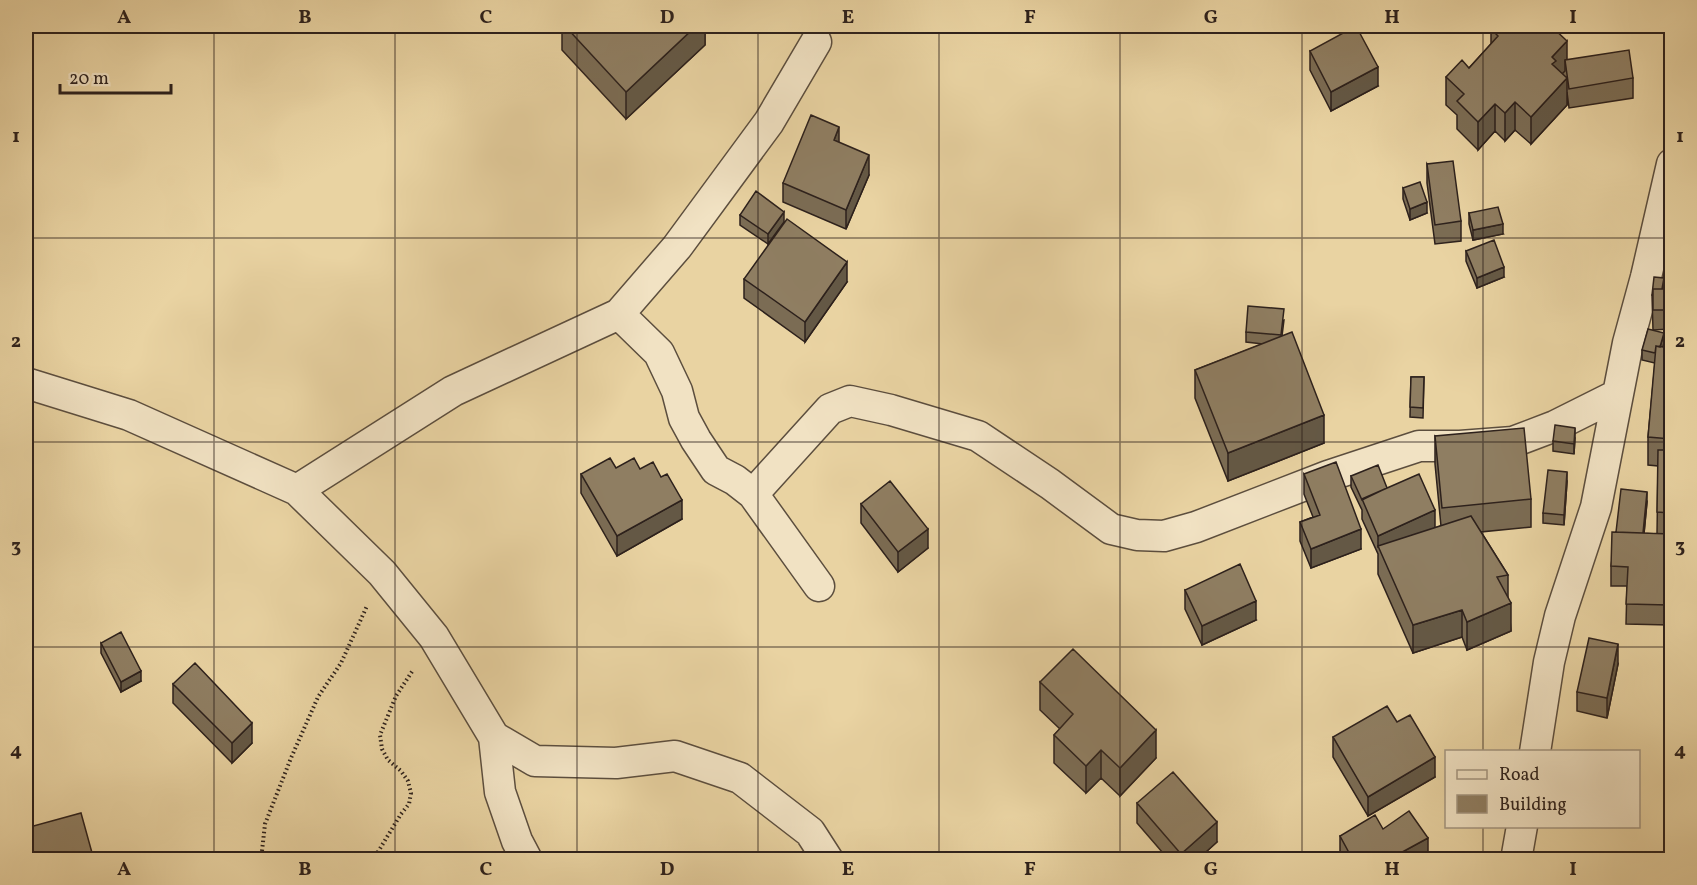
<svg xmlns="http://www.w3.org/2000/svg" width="1697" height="885" font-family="Vollkorn,serif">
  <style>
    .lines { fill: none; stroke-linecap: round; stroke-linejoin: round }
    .street-casing { stroke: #5c4e3e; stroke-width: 33 }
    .path { stroke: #2d211c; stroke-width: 4; stroke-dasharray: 1.5 3; stroke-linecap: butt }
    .street { stroke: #f1e2c3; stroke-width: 30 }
    .wall { fill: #7b6c54; stroke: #2d211c; stroke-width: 1.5 }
    .shaded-wall { fill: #645845; stroke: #2d211c; stroke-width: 1.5 }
    .building { fill: #8f7e62; stroke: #2d211c; stroke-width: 1.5 }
    .grid { fill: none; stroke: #2d211c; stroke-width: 1.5; stroke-opacity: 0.55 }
    .neatline { fill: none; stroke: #2d211c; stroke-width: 2 }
    .grid-label { font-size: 20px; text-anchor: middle; font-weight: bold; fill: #2d211c }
  </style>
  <rect width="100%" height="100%" fill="#e9d3a2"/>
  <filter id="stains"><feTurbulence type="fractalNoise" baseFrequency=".00333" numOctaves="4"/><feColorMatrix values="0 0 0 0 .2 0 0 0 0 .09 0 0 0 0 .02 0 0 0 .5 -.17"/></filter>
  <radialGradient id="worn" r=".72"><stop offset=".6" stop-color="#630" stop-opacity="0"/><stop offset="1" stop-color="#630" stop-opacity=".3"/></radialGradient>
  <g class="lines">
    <defs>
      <path id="street" d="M619,314L659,353L677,391L684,418L696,440L716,470L735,480L753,494L819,586
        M26,383L129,415L297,490L382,573L434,637L494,737L500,792L517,841L527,860
        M297,490L453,391L619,314L677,247L769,122L816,42
        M753,494L830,409L850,401L891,410L978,436L1050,484L1111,529L1137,535L1164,536L1196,527L1328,476L1419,446H1460L1513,442L1555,426L1617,395
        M494,737L535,761L616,763L675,756L740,778L810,832L828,860
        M1535,752L1549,662L1560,616L1596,507L1628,343L1646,277L1672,164
        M1516,860L1522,826"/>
    </defs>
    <!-- street casing -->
    <use href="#street" class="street-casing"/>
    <!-- path -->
    <path class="path" d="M261,860L265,824L291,758L318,697L341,663L367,606
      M373,860L401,814L409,804L411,793L408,781L401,771L388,760L382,749L380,735L396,696L413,670"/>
    <!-- street -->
    <use href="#street" class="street"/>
  </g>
  <!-- wall -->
  <path class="wall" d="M562,26H705V45L626,119L562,50Z
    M1491,29L1567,60L1633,78V98L1569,108L1567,92V105L1531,144L1515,130L1505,141L1495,131L1478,150L1457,129V115L1446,105V77L1469,68L1491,44Z
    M1310,51L1378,86L1331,111L1310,70Z
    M1427,164L1461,221V241L1435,244L1427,183Z
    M869,175L846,229L783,202V183Z
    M1403,188L1427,213L1410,220L1403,199Z
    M1469,213L1503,234L1473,240L1469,224Z
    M740,215L784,222L768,244L740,225Z
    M1466,251L1504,277L1477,288L1466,261Z
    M1665,258H1671V587H1670L1669,625L1626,624L1627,586H1611V566L1616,532L1647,502L1644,533L1657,534L1658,466L1648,465V437L1655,363L1642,360V350L1664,343L1663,347L1671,348L1670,329L1653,330L1652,295L1665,289Z
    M744,279L847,282L805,342L744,298Z
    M1284,320L1282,336L1324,443L1228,481L1195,398V370L1263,344L1246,342V332Z
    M1411,377H1424L1423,418L1410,417Z
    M1435,436L1531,499V527L1481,532L1508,575V597L1511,631L1467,650L1462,637L1413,653L1378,574V554L1362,519V510L1351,487V476L1387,488L1435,528L1441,526L1435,464Z
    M1575,438L1574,454L1553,451V441Z
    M640,469L682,519L617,556L581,493V474Z
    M1304,474L1361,549L1311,568L1300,541V522L1313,517L1304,494Z
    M1567,482L1564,525L1543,523V513Z
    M861,504L928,548L898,572L861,523Z
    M1185,590L1256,620L1202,645L1185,609Z
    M101,643L141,681L121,692L101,653Z
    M1618,664L1607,718L1577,711V692Z
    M1040,682L1156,758L1120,796L1101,778L1086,793L1054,763V735L1060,729L1040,710Z
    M173,684L252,743L232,763L173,703Z
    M1397,722L1435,777L1368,816L1333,757V737Z
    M1671,723V754L1669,753V734Z
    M1137,803L1217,842L1197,860H1169L1137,823Z
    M26,828L94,860H26Z
    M1383,829L1428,857L1424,860H1342L1340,855V836Z"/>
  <!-- shaded-wall -->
  <path class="shaded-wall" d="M696,26H705V45L626,119V92Z
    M1567,41V68L1565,60V71L1556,80L1552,92V57Z
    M1378,67V86L1331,111V92Z
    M1567,78V105L1531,144V117Z
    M1515,102V130L1505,141V113Z
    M1495,104V131L1478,150V122Z
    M839,127V147L834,140Z
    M869,155V175L846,229V210Z
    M1427,202V213L1410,220V209Z
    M784,212V222L768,244V234Z
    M1503,224V234L1473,240V230Z
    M847,262V282L805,342V322Z
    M1504,267V277L1477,288V278Z
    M1664,333V343L1658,364V354Z
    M1324,415V443L1228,481V453Z
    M1575,428V438L1574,454V444Z
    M1567,472V482L1564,525V515Z
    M1647,492V502L1643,545V535Z
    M682,500V519L617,556V536Z
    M1435,510V530L1378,547V536Z
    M928,529V548L898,572V552Z
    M1361,529V549L1311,568V549Z
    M1256,601V620L1202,645V626Z
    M1511,603V631L1467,650V622Z
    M1462,610V637L1413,653V625Z
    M1618,644V664L1607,718V698Z
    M141,671V681L121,692V682Z
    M252,723V743L232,763V743Z
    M1156,730V758L1120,796V768Z
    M1101,750V778L1086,793V766Z
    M1435,757V777L1368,816V797Z
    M1217,822V842L1197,860H1181V854Z
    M1428,838V857L1424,860H1393V857Z"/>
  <!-- building -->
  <path class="building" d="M565,26H696L626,92Z
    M1356,26L1378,67L1331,92L1310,51Z
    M1493,26H1551L1567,41L1552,57L1556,61L1552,64L1567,78L1531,117L1515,102L1505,113L1495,104L1478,122L1457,101L1464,94L1446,77L1462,60L1469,68L1498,36L1491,29Z
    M1629,50L1633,78L1569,89L1565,60Z
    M811,115L839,127L834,140L869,155L846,210L783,183Z
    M1453,161L1461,221L1435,225L1427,164Z
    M1420,182L1427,202L1410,209L1403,188Z
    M756,191L784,212L768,234L740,215Z
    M1498,207L1503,224L1473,230L1469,213Z
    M787,219L847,262L805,322L744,279Z
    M1494,240L1504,267L1477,278L1466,251Z
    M1665,258H1671V335L1670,310H1653V289H1666Z
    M1654,277L1664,278L1662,289H1653V295H1652Z
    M1248,306L1284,309L1281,335L1246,332Z
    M1648,329L1664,333L1660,347L1656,346L1655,353L1642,350Z
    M1292,332L1324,415L1228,453L1195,370Z
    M1656,346L1671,348V439L1648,437Z
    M1411,377H1424L1423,408L1410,407Z
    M1555,425L1575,428L1574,444L1553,441Z
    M1524,428L1531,499L1442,508L1435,436Z
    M1658,450H1671V513L1657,512Z
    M610,458L616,468L634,458L640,469L653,462L661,477L667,474L682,500L617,536L581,474Z
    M1336,462L1361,529L1311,549L1300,522L1320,515L1304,474Z
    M1378,465L1387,488L1362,500L1351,476Z
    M1548,470L1567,472L1564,515L1543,513Z
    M1419,474L1435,510L1378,536L1362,499Z
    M890,481L928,529L898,552L861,504Z
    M1621,489L1647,492L1643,533L1616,532Z
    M1471,516L1508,575L1497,577L1511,603L1467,622L1462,610L1413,625L1378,546Z
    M1612,532L1671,534V567H1670L1669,605L1626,604L1628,567L1611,566Z
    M1240,564L1256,601L1202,626L1185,590Z
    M121,632L141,671L121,682L101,643Z
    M1589,638L1618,644L1607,698L1577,692Z
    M1073,649L1156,730L1120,768L1101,750L1086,766L1054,735L1073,714L1040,682Z
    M195,663L252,723L232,743L173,684Z
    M1387,706L1397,722L1410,715L1435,757L1368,797L1333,737Z
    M1671,723V734H1669Z
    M1173,772L1217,822L1181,854L1137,803Z
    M1409,811L1428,838L1393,857L1395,860H1353L1340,836L1375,815L1383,829Z
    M81,813L94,860H31L26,838V828Z"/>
  <!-- grid -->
  <path class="grid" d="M214,26V860M395,26V860M577,26V860M758,26V860M939,26V860M1120,26V860M1302,26V860M1483,26V752M26,238H1672M26,442H1672M26,647H1672M1483,826V860"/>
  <!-- margin -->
  <rect width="1697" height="885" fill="none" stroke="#e9d3a2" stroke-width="66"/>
  <!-- legend -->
  <rect x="1445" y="750" width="195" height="78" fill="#f1e2c3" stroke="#a39580" stroke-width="1.5"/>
  <rect x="1457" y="770" width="30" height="9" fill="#f1e2c3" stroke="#a39580" stroke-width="1.5"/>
  <text x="1499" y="780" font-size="18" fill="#2d211c">Road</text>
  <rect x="1457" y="795" width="30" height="18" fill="#8f7e62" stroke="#a39580" stroke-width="1.5"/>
  <text x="1499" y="810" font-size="18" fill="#2d211c">Building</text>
  <!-- scale -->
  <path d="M60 84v9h111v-9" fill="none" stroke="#2d211c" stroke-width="3"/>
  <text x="69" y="84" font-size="18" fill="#2d211c" stroke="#f1e2c3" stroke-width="4.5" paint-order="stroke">20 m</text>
  <rect x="33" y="33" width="1631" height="819" class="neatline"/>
  <g class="grid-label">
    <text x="124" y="23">A</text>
    <text x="305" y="23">B</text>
    <text x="486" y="23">C</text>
    <text x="667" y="23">D</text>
    <text x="848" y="23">E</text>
    <text x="1030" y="23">F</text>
    <text x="1211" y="23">G</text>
    <text x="1392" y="23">H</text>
    <text x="1573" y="23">I</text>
    <text x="16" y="142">1</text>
    <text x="1680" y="142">1</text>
    <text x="16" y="347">2</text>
    <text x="1680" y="347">2</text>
    <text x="16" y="552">3</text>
    <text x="1680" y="552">3</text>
    <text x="16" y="756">4</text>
    <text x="1680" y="756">4</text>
    <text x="124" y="875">A</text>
    <text x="305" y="875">B</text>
    <text x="486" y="875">C</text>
    <text x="667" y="875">D</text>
    <text x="848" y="875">E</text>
    <text x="1030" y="875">F</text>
    <text x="1211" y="875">G</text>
    <text x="1392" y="875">H</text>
    <text x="1573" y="875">I</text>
  </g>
  <rect width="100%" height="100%" filter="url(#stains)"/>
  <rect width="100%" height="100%" fill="url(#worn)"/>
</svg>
